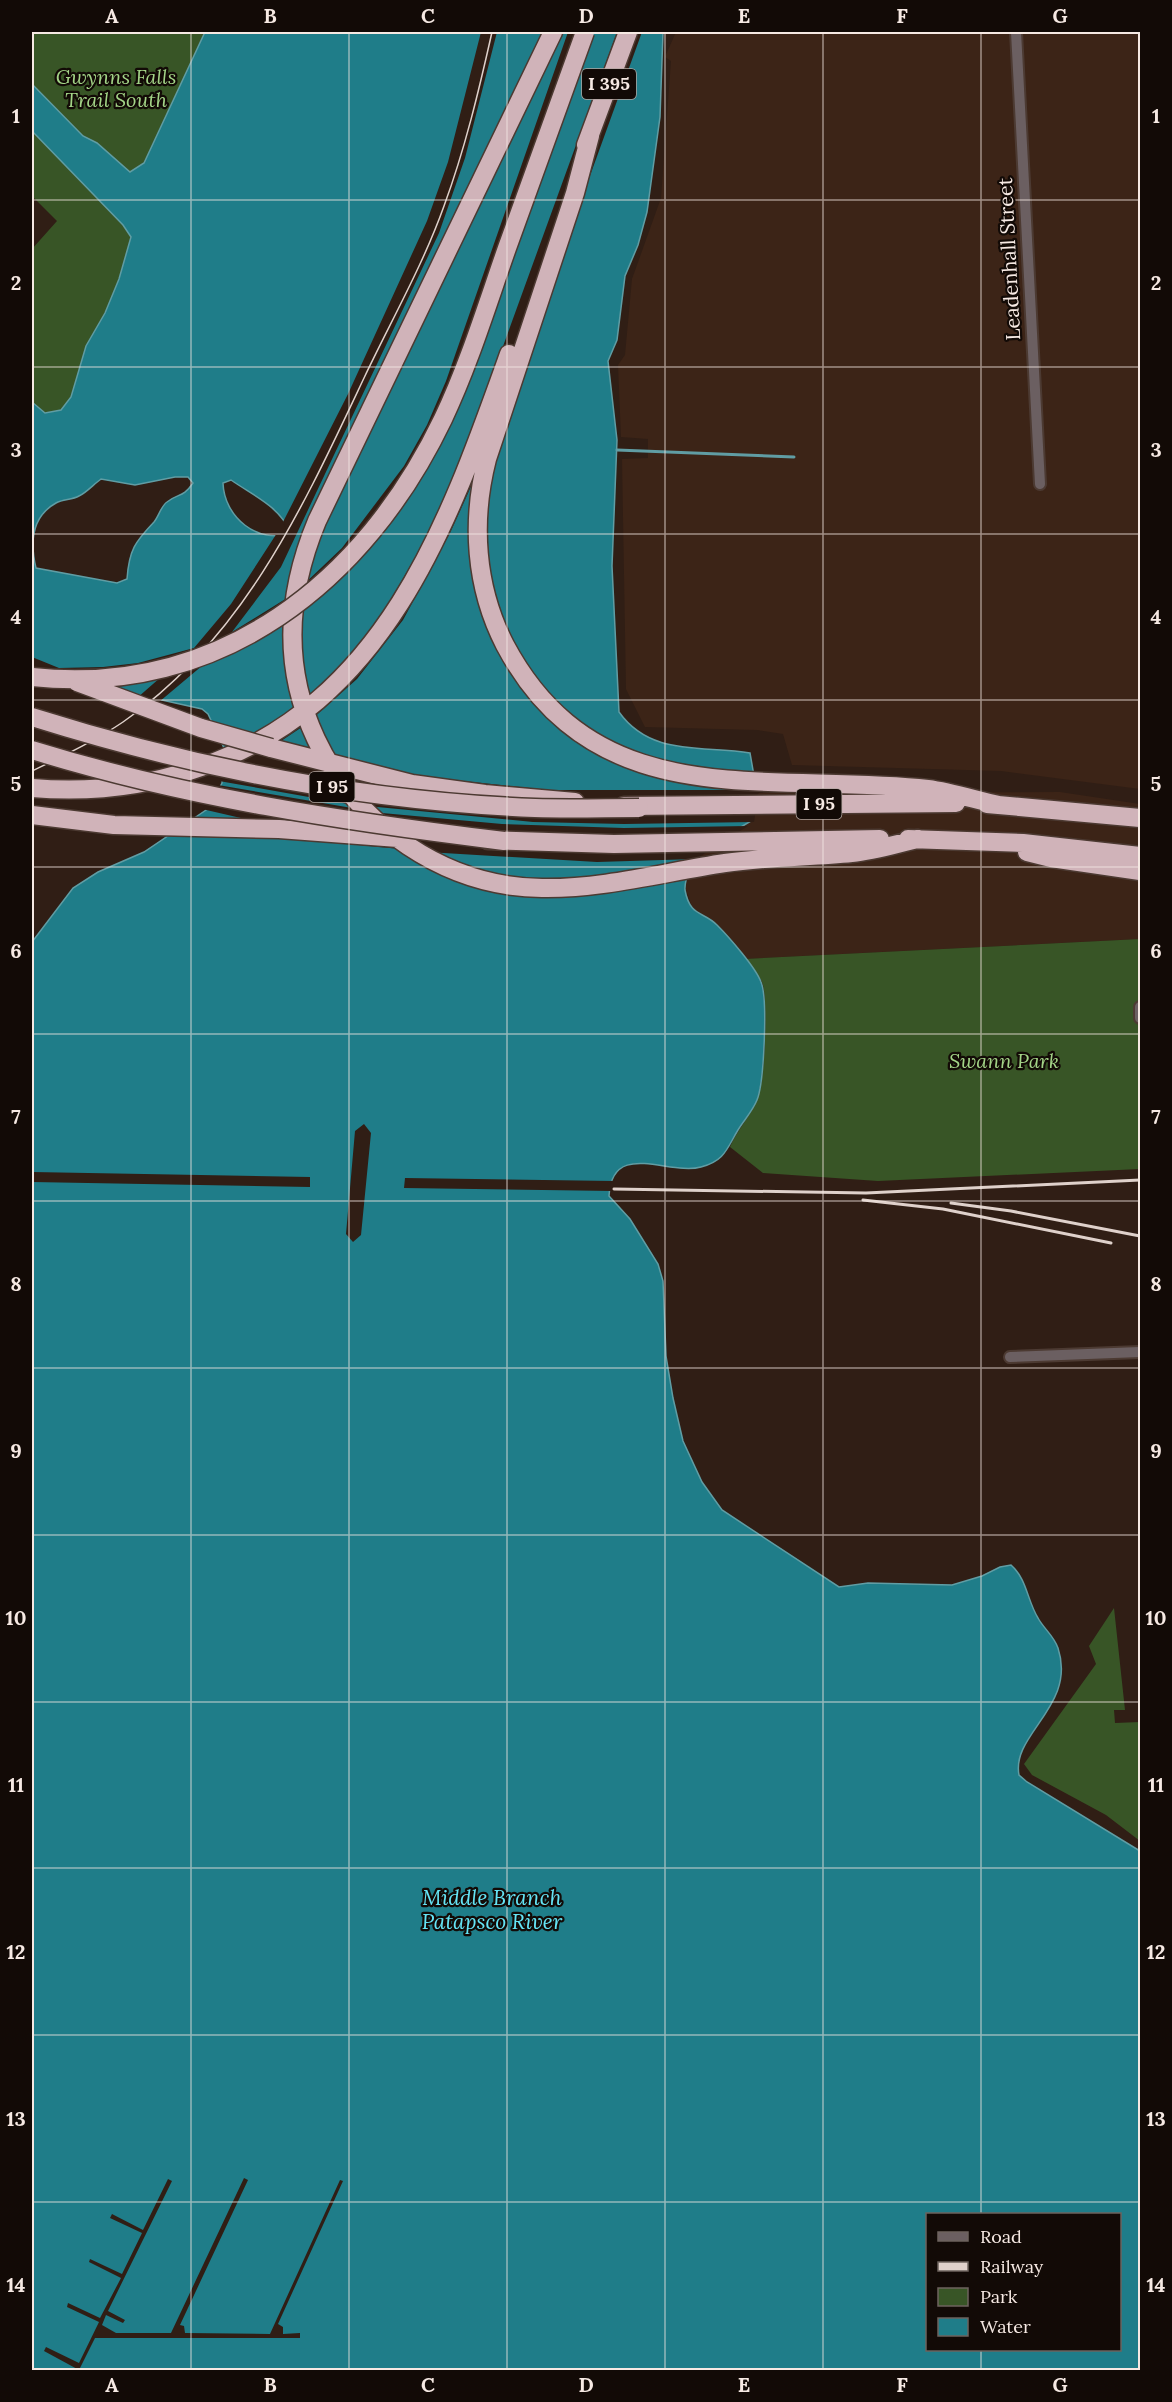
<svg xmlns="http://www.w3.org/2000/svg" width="1172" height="2402" font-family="Lora,serif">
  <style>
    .built { fill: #3c2417 }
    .green { fill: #385526 }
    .water { fill: #1f7d89; stroke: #609da4; stroke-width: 1.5; fill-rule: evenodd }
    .pier { fill: #301e15; fill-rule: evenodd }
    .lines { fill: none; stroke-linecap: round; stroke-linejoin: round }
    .stream { stroke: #609da4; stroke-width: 3 }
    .street-casing { stroke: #4c3a32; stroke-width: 14 }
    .highway-casing { stroke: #4c3a32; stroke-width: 21 }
    .street { stroke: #6b5f61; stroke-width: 10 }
    .highway { stroke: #d0b3b9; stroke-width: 18 }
    .tram { stroke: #dfd1cb; stroke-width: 1.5 }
    .rail { stroke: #dfd1cb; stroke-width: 3 }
    .highway-bridge-casing { stroke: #4c3a32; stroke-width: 21; stroke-linecap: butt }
    .highway-bridge { stroke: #d0b3b9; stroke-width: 18 }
    .grid { fill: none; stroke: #f6e9e3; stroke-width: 1.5; stroke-opacity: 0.55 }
    .labels { text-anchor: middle; stroke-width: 4.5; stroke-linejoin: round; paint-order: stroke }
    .shield { fill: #120a06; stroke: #b2a6a1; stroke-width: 1.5 }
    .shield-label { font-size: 18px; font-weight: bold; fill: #f6e9e3 }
    .park-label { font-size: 20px; font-style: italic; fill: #a3d487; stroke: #120a06 }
    .street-label { font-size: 20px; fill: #f6e9e3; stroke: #120a06 }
    .water-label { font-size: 21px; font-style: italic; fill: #65e5f6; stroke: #120a06 }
    .neatline { fill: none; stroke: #f6e9e3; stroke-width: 2 }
    .grid-label { font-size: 20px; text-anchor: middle; font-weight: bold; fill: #f6e9e3 }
  </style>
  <rect width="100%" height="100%" fill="#301e15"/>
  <!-- built -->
  <path class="built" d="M676,32H1140V789L1001,771L792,765L783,734L757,730L645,727L626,689L622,459L648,458V439L621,437L618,365L625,355L632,279L661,198L671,61L665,57Z
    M1060,792L1140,804V939L744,959L714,922L699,916L692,907L685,887L694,855L757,793Z"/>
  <!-- green -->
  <path class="green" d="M32,32H205L144,163L130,172L97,143L83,136L32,84Z
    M32,131L123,225L131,237L119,279L105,313L86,346L71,397L61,410L45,413L32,402V249L57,221L32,196Z
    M1140,939V1169L878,1181L763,1173L730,1147C737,1130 750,1117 757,1100C765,1082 768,1005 763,985C760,975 751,967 744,959Z
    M1114,1608L1125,1710H1114L1115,1723L1140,1722V1841L1106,1815L1032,1775L1024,1764L1096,1664L1089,1646Z"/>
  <!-- water -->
  <path class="water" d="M205,32H663L660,117L647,212L638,245L625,276L617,340L608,361L617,440L612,566L619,712C651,757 703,745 750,753L757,793L751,821L694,855C691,865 684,880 685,890C690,917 703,911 717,925C729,937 756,968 761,982C768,999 764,1083 757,1100C752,1112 744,1120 738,1130C727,1148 725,1161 701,1167C669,1176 612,1139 609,1196L630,1219L658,1264L663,1281L666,1356L673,1398L683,1441L702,1482L722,1510L839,1587L868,1583L952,1585L982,1576L1000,1567L1011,1565C1027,1579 1027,1600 1038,1618C1044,1629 1054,1636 1058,1648C1077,1706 1011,1734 1019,1775L1027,1782L1140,1851V2370H32V942L73,888L98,872L144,852L209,808L222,783L224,748L208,714L202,709L32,671V402L45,413L61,410L71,397L86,346L105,313L119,279L131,237L123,225L32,131V84L83,136L97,143L130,172L144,163ZM175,477H188L193,483C183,498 178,493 167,502C161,506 159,516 154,522C135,542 129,550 127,579L117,583L36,568C30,543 31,517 56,503C63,499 72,500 79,496C86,493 94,484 101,479L135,485ZM231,480C254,496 279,506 291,533C258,545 224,517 223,483ZM928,2214H1120V2350H928Z"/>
  <!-- pier -->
  <path class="pier" d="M481,32H497L465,158L439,233L281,567L232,632L287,598L299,548L312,518L547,32H559L321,523L301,587L342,548L404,466L427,425L446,381L568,32H593L473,367L440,440L400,507L368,548L331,586L297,614V654L306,699L344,665L373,630L427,537L461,462L617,32H642L587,184L493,463L484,513L486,566L494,601L515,650L547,694L577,722L606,741L641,757L688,769L757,774L759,787L684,780L633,766L578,736L536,699L505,656L491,626L479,590L472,535L478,471L450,533L403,620L357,679L312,719L329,756L426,777L549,790H759L754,822L624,824L533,822L367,806L371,811L382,813L502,824L624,828L748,826L696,859L597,862L427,852L476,873L527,882H577L695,862L692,875L586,892L535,894L500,890L468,882L434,869L400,849L265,836L167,833L184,822L262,823L202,809L215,795L218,785L352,808L348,804L219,781L221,748L226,749L236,744L217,737L209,723L252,736L296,708L286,657L285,623L236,651L203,665L159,702L137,698L161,677L107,686L134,697L58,684L32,674V657L59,668L103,667L138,663L194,648L231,604L277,533L287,531L283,522L348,394L427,221L448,162ZM303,727L314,752L278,743L302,727Z
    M364,1124L371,1133L361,1235L353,1242L346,1234L355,1131Z
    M32,1172L310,1177V1187L32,1182Z
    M405,1178L614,1181L612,1191L404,1188Z
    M244,2178L248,2180L180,2325L184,2326L185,2333L270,2334L340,2180L343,2181L278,2324L283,2327V2334L300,2333V2338H95L79,2370L44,2351L46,2347L79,2363L99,2322L67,2307L68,2303L100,2318L121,2278L89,2262L90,2259L122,2274L142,2233L110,2218L112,2214L143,2230L168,2179L172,2181L108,2311L125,2320L123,2323L106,2315L102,2325L116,2333H171Z"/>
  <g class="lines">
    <!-- stream -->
    <path class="stream" d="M617,450L794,457"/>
    <defs>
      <path id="street" d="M1016,32L1040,484
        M1140,1007V1018
        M1010,1357L1140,1352"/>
      <path id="highway" d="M553,32L317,521C287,593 282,667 316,739C357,826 445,887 542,888C603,889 665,872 725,863C767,857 809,857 852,853C874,851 896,844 918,839
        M590,136L575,193L487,459C471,521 475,587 505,645C597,818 768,771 928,789C951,792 976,800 999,805
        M586,145L628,32
        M271,748L412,784L485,794L575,802
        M32,788C90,793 145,787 201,767C387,703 449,522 509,354
        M987,804L1140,818
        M624,806L956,803
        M32,815L114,825L279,829L398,838
        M908,839L1023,843L1140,856
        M488,840L614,844L880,839
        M1027,852L1051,858L1140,871"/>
    </defs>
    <!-- street casing -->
    <use href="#street" class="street-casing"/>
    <!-- highway casing -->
    <use href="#highway" class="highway-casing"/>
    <!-- street -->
    <use href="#street" class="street"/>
    <!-- highway -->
    <use href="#highway" class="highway"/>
    <!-- tram -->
    <path class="tram" d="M32,771C63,756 95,741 123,722C244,638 303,507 364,378C391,321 423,265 444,206C465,149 479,90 492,32"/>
    <!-- rail -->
    <path class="rail" d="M614,1189L866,1193L1140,1180
      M863,1200L943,1209L1111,1243
      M951,1203L1011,1211L1140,1236"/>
    <defs>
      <path id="highway-bridge" d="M32,677C220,697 365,582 443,419C469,364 487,305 507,248C533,176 559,104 585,32
        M77,682L201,728L271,748
        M32,717C194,768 364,801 535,808C570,809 605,808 639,808
        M32,750C187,798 342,821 504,841"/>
    </defs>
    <!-- highway-bridge casing -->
    <use href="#highway-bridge" class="highway-bridge-casing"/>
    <!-- highway-bridge -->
    <use href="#highway-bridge" class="highway-bridge"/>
  </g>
  <!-- grid -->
  <path class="grid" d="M191,32V2370M349,32V2370M507,32V2370M665,32V2370M823,32V2370M981,32V2214M32,200H1140M32,367H1140M32,534H1140M32,700H1140M32,867H1140M32,1034H1140M32,1201H1140M32,1368H1140M32,1535H1140M32,1702H1140M32,1868H1140M32,2035H1140M32,2202H1140M981,2350V2370"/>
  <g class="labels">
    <!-- shield labels -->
    <g class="shield">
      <rect x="582" y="69" width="54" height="30" rx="4.5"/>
      <rect x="309.5" y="772" width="45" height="30" rx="4.5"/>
      <rect x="796.5" y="789" width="45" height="30" rx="4.5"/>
    </g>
    <g class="shield-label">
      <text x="609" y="90">I 395</text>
      <text x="332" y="793">I 95</text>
      <text x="819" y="810">I 95</text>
    </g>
    <!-- park labels -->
    <g class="park-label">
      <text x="116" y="84">Gwynns Falls<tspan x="116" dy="23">Trail South</tspan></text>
      <text x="1004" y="1068">Swann Park</text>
    </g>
    <!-- street labels -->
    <g class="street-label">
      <text transform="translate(1009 259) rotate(-93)" y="7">Leadenhall Street</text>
    </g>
    <!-- water labels -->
    <g class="water-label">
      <text x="492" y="1905">Middle Branch<tspan x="492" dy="24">Patapsco River</tspan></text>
    </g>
  </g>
  <!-- border -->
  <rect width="1172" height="2402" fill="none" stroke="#120a06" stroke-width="66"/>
  <!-- legend -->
  <rect x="926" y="2213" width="195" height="138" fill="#120a06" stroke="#6d635e" stroke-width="1.5"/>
  <rect x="938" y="2232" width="30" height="9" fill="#6b5f61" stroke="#6d635e" stroke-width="1.5"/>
  <text x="980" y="2243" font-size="18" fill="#f6e9e3">Road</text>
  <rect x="938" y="2262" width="30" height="9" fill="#dfd1cb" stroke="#6d635e" stroke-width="1.5"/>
  <text x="980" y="2273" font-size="18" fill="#f6e9e3">Railway</text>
  <rect x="938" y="2288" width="30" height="18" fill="#385526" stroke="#6d635e" stroke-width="1.5"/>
  <text x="980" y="2303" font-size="18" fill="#f6e9e3">Park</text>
  <rect x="938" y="2318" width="30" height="18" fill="#1f7d89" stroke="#6d635e" stroke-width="1.5"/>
  <text x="980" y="2333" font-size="18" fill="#f6e9e3">Water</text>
  <rect x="33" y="33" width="1106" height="2336" class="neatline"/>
  <g class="grid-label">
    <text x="112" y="23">A</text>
    <text x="270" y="23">B</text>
    <text x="428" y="23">C</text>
    <text x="586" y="23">D</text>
    <text x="744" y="23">E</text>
    <text x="902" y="23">F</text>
    <text x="1060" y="23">G</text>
    <text x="16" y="123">1</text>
    <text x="1156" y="123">1</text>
    <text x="16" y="290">2</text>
    <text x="1156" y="290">2</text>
    <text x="16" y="457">3</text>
    <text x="1156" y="457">3</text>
    <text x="16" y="624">4</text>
    <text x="1156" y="624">4</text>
    <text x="16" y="791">5</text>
    <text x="1156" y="791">5</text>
    <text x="16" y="958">6</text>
    <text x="1156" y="958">6</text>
    <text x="16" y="1124">7</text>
    <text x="1156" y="1124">7</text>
    <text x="16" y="1291">8</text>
    <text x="1156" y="1291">8</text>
    <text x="16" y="1458">9</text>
    <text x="1156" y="1458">9</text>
    <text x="16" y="1625">10</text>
    <text x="1156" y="1625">10</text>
    <text x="16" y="1792">11</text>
    <text x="1156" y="1792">11</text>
    <text x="16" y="1959">12</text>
    <text x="1156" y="1959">12</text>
    <text x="16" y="2126">13</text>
    <text x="1156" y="2126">13</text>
    <text x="16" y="2292">14</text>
    <text x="1156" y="2292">14</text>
    <text x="112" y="2392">A</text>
    <text x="270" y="2392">B</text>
    <text x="428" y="2392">C</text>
    <text x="586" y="2392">D</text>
    <text x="744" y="2392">E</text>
    <text x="902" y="2392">F</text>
    <text x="1060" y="2392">G</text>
  </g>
</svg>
